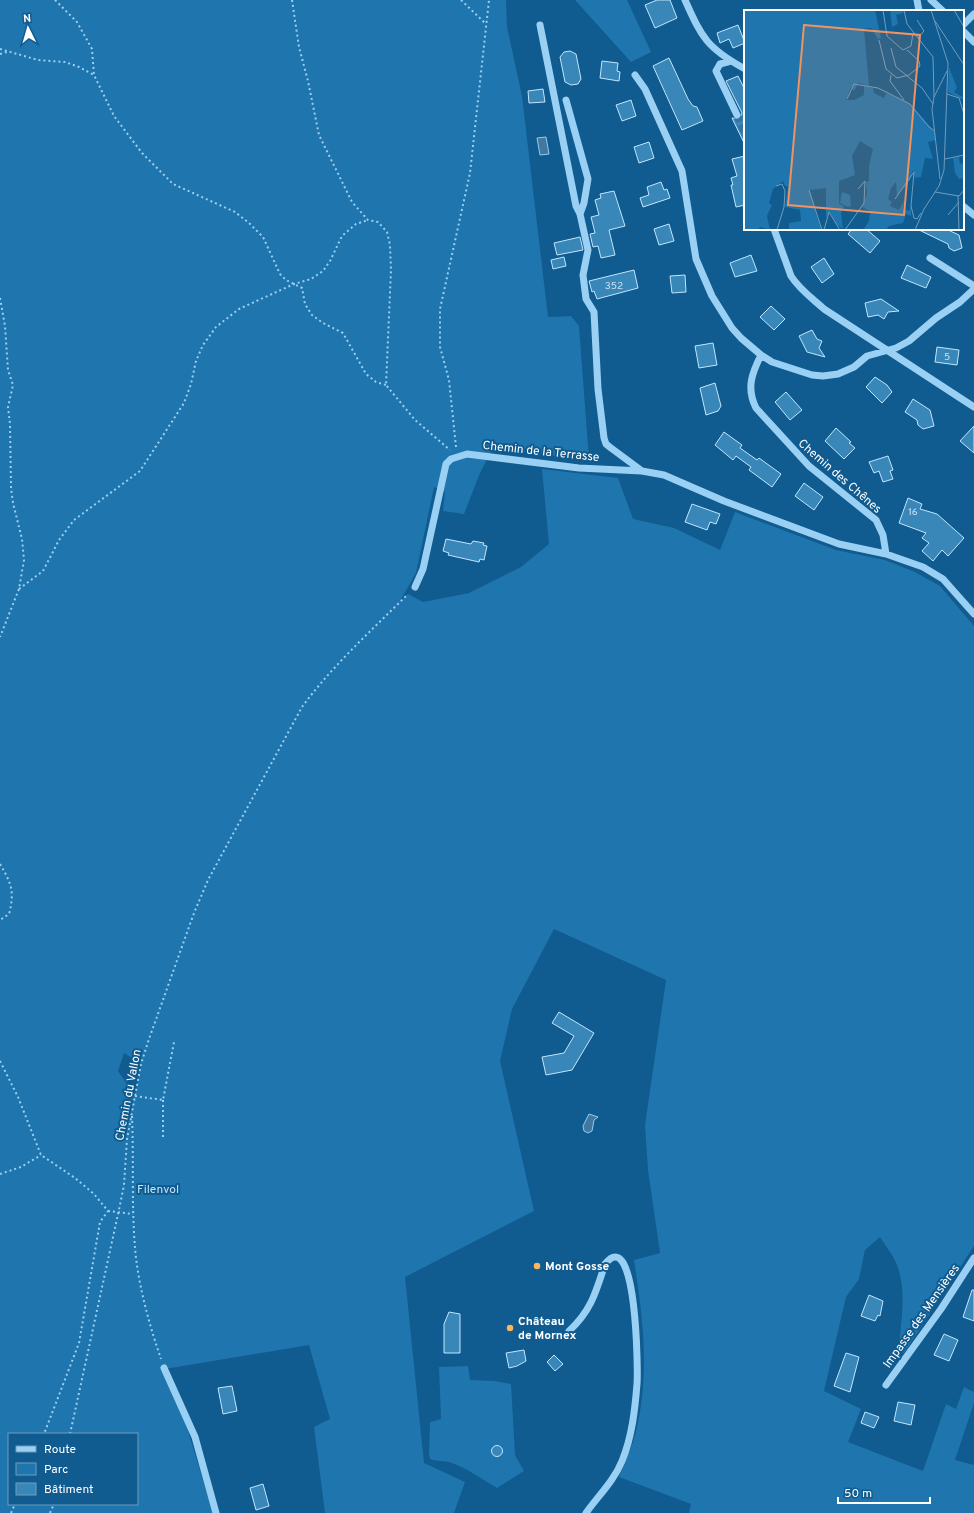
<svg xmlns="http://www.w3.org/2000/svg" width="974" height="1513" font-family="Overpass,sans-serif">
  <style>
    .green { fill: #1f75ad; fill-rule: evenodd }
    .water { fill: #42789e; stroke: #8bcdf6 }
    .building { fill: #3986b9; stroke: #c1e6fd }
    .lines { fill: none; stroke-linecap: round; stroke-linejoin: round }
    .minor-tunnel { stroke: #3474a0; stroke-width: 7; stroke-dasharray: 7 3.5; stroke-linecap: butt }
    .path { stroke: #9ad0f3; stroke-width: 2; stroke-dasharray: 2 3; stroke-linecap: butt }
    .minor { stroke: #9ad0f3; stroke-width: 7 }
    .path-bridge { stroke: #9ad0f3; stroke-width: 2; stroke-dasharray: 2 3; stroke-linecap: butt }
    .poi-dot { fill: #ffb65b; stroke: #105b8f; stroke-width: 1.5 }
    .labels { text-anchor: middle; stroke-width: 4; stroke-linejoin: round; paint-order: stroke }
    .number-label { font-size: 10px; fill: #cee1ee }
    .street-label { font-size: 12px; fill: #fff; stroke: #105b8f }
    .park-label { font-size: 12px; fill: #c1e6fd; stroke: #105b8f }
    .poi-label { font-size: 12px; font-weight: bold; fill: #fff; stroke: #105b8f; text-anchor: start }
    .inset-road { fill: none; stroke: #709dbc; stroke-width: 1 }
    .view { fill: #f09361; fill-opacity: 0.15; stroke: #f09361; stroke-width: 2 }
    .inset-edge { fill: none; stroke: #fff; stroke-width: 2 }
  </style>
  <rect width="100%" height="100%" fill="#105b8f"/>
  <!-- green -->
  <path class="green" d="M0,0H506L507,27L522,96L548,317L571,316L579,326L589,460L493,448L480,473L464,514L443,511L445,492L434,487L416,573L400,601L408,594L423,602L469,593L521,567L549,544L542,469L618,478L633,519L674,528L720,550L735,512L836,550L885,560L915,572L940,586L974,626V1246L904,1353L899,1351C900,1325 907,1293 898,1268C895,1257 886,1247 880,1237L865,1250L859,1279L846,1297L824,1391L861,1409L848,1442L923,1471L946,1404L956,1409L964,1387L974,1392V1403L955,1460L974,1465V1513H689L691,1504L619,1477C625,1462 632,1447 636,1432C650,1372 643,1319 634,1260L660,1253L648,1170L645,1125L666,980L554,929L512,1009L500,1061L534,1211L405,1277L424,1463L465,1482L454,1513H325L314,1427L330,1419L309,1345L171,1368H164L185,1421L213,1513H0ZM124,1053L141,1064L135,1095L118,1071ZM9,1434H137V1504H9Z
    M575,0H627L651,52L631,62Z
    M468,1366L470,1380L494,1381L511,1384L515,1455L524,1471L497,1488C483,1480 467,1468 452,1463C444,1460 437,1462 430,1459L429,1454L430,1422L441,1419L439,1367Z"/>
  <!-- water -->
  <path class="water" d="M546,137L549,154L540,155L537,138Z
    M589,1114L598,1117L594,1120L592,1131L588,1133L584,1131L583,1126Z"/>
  <!-- building -->
  <path class="building" d="M657,0H670L677,18L655,28L645,5Z
    M738,25L745,43L733,48L729,39L720,43L717,33Z
    M570,51L576,54L581,79L578,84L571,85L565,82L560,57L564,52Z
    M669,58L688,99L693,106L697,107L703,121L682,130L653,66Z
    M602,61L618,63L617,71L620,72L619,81L600,78Z
    M738,76L745,90V145L732,118L739,119L742,113L726,81Z
    M543,89L545,102L529,103L528,91Z
    M631,100L636,116L622,121L616,105Z
    M649,142L654,158L639,163L634,147Z
    M745,156V205L736,207L731,185H733L731,178L737,176L732,159Z
    M661,182L664,190L667,189L670,198L643,207L640,198L649,195L647,187Z
    M614,191L625,226L609,230L615,255L601,258L598,246L593,247L590,234L595,233L591,217L599,215L595,200L601,198L600,194Z
    M669,224L674,241L659,245L654,229Z
    M852,229H866L880,241L870,253L848,234Z
    M917,229H946L959,235L962,248L954,251L949,248L948,244Z
    M580,237L583,250L557,255L554,243Z
    M751,255L757,271L735,277L730,263Z
    M564,257L566,266L553,269L551,260Z
    M824,258L834,274L822,283L811,267Z
    M907,265L931,277L926,288L901,278Z
    M634,270L638,288L597,299L594,291L592,292L589,281Z
    M685,275L686,292L672,293L670,276Z
    M881,299L899,311L888,312L884,319L878,315L868,317L865,303Z
    M771,306L785,319L774,330L760,317Z
    M812,330L817,339L822,341L819,348L825,357L807,352L799,336Z
    M713,343L717,365L699,368L695,346Z
    M937,347L959,350L957,365L935,362Z
    M875,377L887,385L892,392L882,403L866,387Z
    M715,383L721,406L718,411L706,415L700,388Z
    M786,392L802,410L790,420L775,402Z
    M913,399L930,410L934,426L923,429L918,425L917,420L905,412Z
    M974,426V453L960,441Z
    M836,428L851,442L849,443L855,448L844,459L825,441Z
    M724,432L742,445L740,448L757,460L759,458L781,474L772,487L749,470L751,467L736,456L733,460L715,445Z
    M888,456L893,470L890,471L893,479L883,482L879,471L874,473L869,462Z
    M804,483L823,497L814,510L795,496Z
    M908,498L922,504L920,509L937,514L964,538L948,556L942,550L933,561L922,551L929,543L922,538L926,533L899,523Z
    M692,504L720,514L716,524L710,522L707,530L685,522Z
    M446,539L471,544L473,541L484,543L483,545L487,546L484,560L480,559L479,562L448,555L449,553L443,551Z
    M559,1012L594,1033L572,1070L546,1075L542,1057L564,1053L574,1036L552,1023Z
    M972,1290H974V1321L963,1317Z
    M869,1295L883,1301L880,1316L878,1315L875,1321L861,1316Z
    M449,1312L460,1314V1353H444V1324Z
    M944,1334L958,1340L949,1361L934,1355Z
    M524,1350L526,1361L517,1366L509,1368L506,1353Z
    M846,1353L859,1357L850,1392L834,1386Z
    M554,1355L563,1364L555,1371L547,1362Z
    M232,1386L237,1411L223,1414L218,1388Z
    M898,1402L915,1405L911,1425L894,1421Z
    M865,1412L879,1417L874,1428L861,1423Z
    M491.5 1451a5.5 5.5 0 1 1 11 0a5.5 5.5 0 1 1-11 0Z
    M263,1484L269,1506L256,1510L250,1488Z"/>
  <g class="lines">
    <!-- minor-tunnel -->
    <path class="minor-tunnel" d="M737,115L745,134"/>
    <!-- path -->
    <path class="path" d="M55,0L77,22L92,49L94,75L114,116L142,153L173,184L235,212L249,223L263,237L280,274L286,280L302,288L305,304L312,315L323,323L343,333L366,374L376,382L386,385
      M292,0L299,47L308,81L319,135L352,202L368,220L378,222L387,232L390,245L391,270L386,385L415,420L450,450
      M461,0L486,24
      M0,49L38,60L65,62L79,67L94,75
      M0,54L7,52
      M0,298L5,326L8,370L13,385L8,407L10,424L11,488L13,503L22,539L24,560L19,589L0,637
      M456,447L449,380L440,347V309L470,173L489,0
      M19,589L43,571L59,540L74,520L140,471L184,403L191,384L196,361L203,345L216,327L239,309L294,284L311,279L323,271L330,261L342,236L356,224L368,220
      M0,864C11,883 15,891 9,914L0,920
      M0,1061L18,1097L41,1155L75,1178L94,1194L108,1211L100,1222L79,1343L44,1434
      M135,1096L163,1100L174,1042
      M163,1100V1139
      M132,1116C134,1163 131,1211 136,1258C140,1291 150,1327 161,1359
      M0,1174L21,1167L41,1155
      M70,1434L120,1205L124,1185L127,1139L141,1064L149,1039L194,913L208,880L302,707C333,665 371,631 408,594
      M11,1513L15,1504
      M50,1513L54,1504"/>
    <!-- minor -->
    <path class="minor" d="M685,0C702,38 707,48 745,69
      M917,0L919,11
      M931,0L943,11
      M540,25L576,206L580,214
      M963,25L974,14
      M963,31L974,42
      M731,61L720,64L716,71L737,115
      M635,75L645,89L682,171L696,259L712,296L732,328L741,338L761,355L772,362L812,375L823,376L838,374L854,367L867,356L896,348L909,341L936,318L960,302L974,289
      M566,100L588,179L584,203L580,214L588,250L583,275L586,299L594,312L598,389L604,438L606,444L611,448L642,471
      M963,206L974,215
      M774,229L791,276C799,289 813,299 824,309L974,407
      M930,258L974,286
      M761,355C752,373 746,388 756,408L809,466L876,520L883,535L886,554
      M415,587L423,569L446,464L451,459L467,454L579,468L642,471L664,475L724,501L839,544L886,554L923,567L943,579L974,614
      M569,1331C591,1311 596,1292 605,1264C637,1223 638,1372 637,1384C635,1409 632,1437 622,1461C614,1481 598,1496 586,1513
      M164,1368L195,1437L216,1513
      M886,1385L941,1309L974,1258"/>
    <!-- path-bridge -->
    <path class="path-bridge" d="M108,1211L133,1214"/>
  </g>
  <!-- markers -->
  <g class="poi-dot">
    <circle cx="537" cy="1266" r="4"/>
    <circle cx="510" cy="1328" r="4"/>
  </g>
  <g class="labels">
    <!-- number labels -->
    <g class="number-label">
      <text x="614" y="289">352</text>
      <text x="947" y="360">5</text>
      <text x="913" y="515">16</text>
    </g>
    <!-- street labels -->
    <g class="street-label">
      <text transform="translate(541 451) rotate(6)" y="4">Chemin de la Terrasse</text>
      <text transform="translate(840 476) rotate(41)" y="4">Chemin des Chênes</text>
      <text transform="translate(128 1095) rotate(-79)" y="4">Chemin du Vallon</text>
      <text transform="translate(921 1316) rotate(-55)" y="4">Impasse des Mensières</text>
    </g>
    <!-- park labels -->
    <g class="park-label">
      <text x="158" y="1193">Filenvol</text>
    </g>
    <!-- poi labels -->
    <g class="poi-label">
      <text x="545" y="1270">Mont Gosse</text>
      <text x="518" y="1325">Château<tspan x="518" dy="14">de Mornex</tspan></text>
    </g>
  </g>
  <!-- overview -->
  <g transform="translate(744 10)">
    <rect width="220" height="220" fill="#105b8f"/>
    <path d="M0,0H131L137,28L134,29L127,18L120,19L125,76L114,73L110,81L107,77L102,90H110L120,85V76L129,78L130,83L140,88L142,83L166,94L191,122L192,130L184,132L189,149L181,148L177,167L171,168L169,160L166,170L153,186L152,172L147,178L144,189L148,192L146,196L155,200L160,190L159,199L165,201L167,196V206L162,204L159,213L145,216L142,220H119L125,211L126,201L118,197L123,184L122,172L125,171V156L129,139L116,131L108,146L111,165L95,171V194L100,196L97,203L99,219L92,214L86,202L82,207V178L65,180L77,220H45V213L57,211L56,200L41,197L44,176H41L39,171L29,179L25,193L28,195L23,206L26,220L16,217L14,220H0ZM146,0H159V3L152,5L154,14L148,17ZM205,57L213,78L210,82L220,88L217,89L204,82ZM215,147L216,154L220,153V168L215,169L211,163L209,148ZM98,182L106,185L107,196L104,197L96,193Z" fill="#1f75ad"/>
    <path class="inset-road" d="M139,0L143,26L159,40L167,36L169,23M160,0L163,14L189,47L190,87M210,0L220,17M173,10L180,21L174,28M191,11L220,55M135,30L142,59L153,68L165,65L176,56L175,51L163,40M147,38L152,57L178,78L189,94M147,65L146,71L160,90M203,84L215,88L220,104M103,89L110,74L134,78L166,94L185,117L191,121M201,149L220,145M196,169L188,99L190,87L203,61M32,176L38,174L41,181L40,197L33,220M65,180L78,220M191,182L215,186L220,180M214,186L215,220M151,189L170,162L167,196L170,208L173,209L177,203M204,205L215,192M80,220L85,202L96,220M101,220L120,193L121,171L114,179M171,220L180,199L195,176L200,160L204,53L187,0"/>
    <path class="view" d="M60,15L176,25L160,205L44,195Z"/>
    <rect width="220" height="220" class="inset-edge"/>
  </g>
  <!-- legend -->
  <rect x="8" y="1433" width="130" height="72" fill="#105b8f" stroke="#709dbc"/>
  <rect x="16" y="1446" width="20" height="6" fill="#9ad0f3" stroke="#709dbc"/>
  <text x="44" y="1453" font-size="12" fill="#ffffff">Route</text>
  <rect x="16" y="1463" width="20" height="12" fill="#1f75ad" stroke="#709dbc"/>
  <text x="44" y="1473" font-size="12" fill="#ffffff">Parc</text>
  <rect x="16" y="1483" width="20" height="12" fill="#3986b9" stroke="#709dbc"/>
  <text x="44" y="1493" font-size="12" fill="#ffffff">Bâtiment</text>
  <!-- north arrow -->
  <g transform="translate(28 28) rotate(355)" stroke="#105b8f" stroke-width="3" paint-order="stroke">
  <path d="M0-3L7 15L0 10L-7 15Z" fill="#ffffff"/>
  <text y="-6" font-size="11" font-weight="bold" text-anchor="middle" fill="#ffffff">N</text>
  </g>
  <!-- scale -->
  <path d="M838 1497v6h92v-6" fill="none" stroke="#ffffff" stroke-width="2"/>
  <text x="844" y="1497" font-size="12" fill="#ffffff" stroke="#105b8f" stroke-width="3" paint-order="stroke">50 m</text>
</svg>
